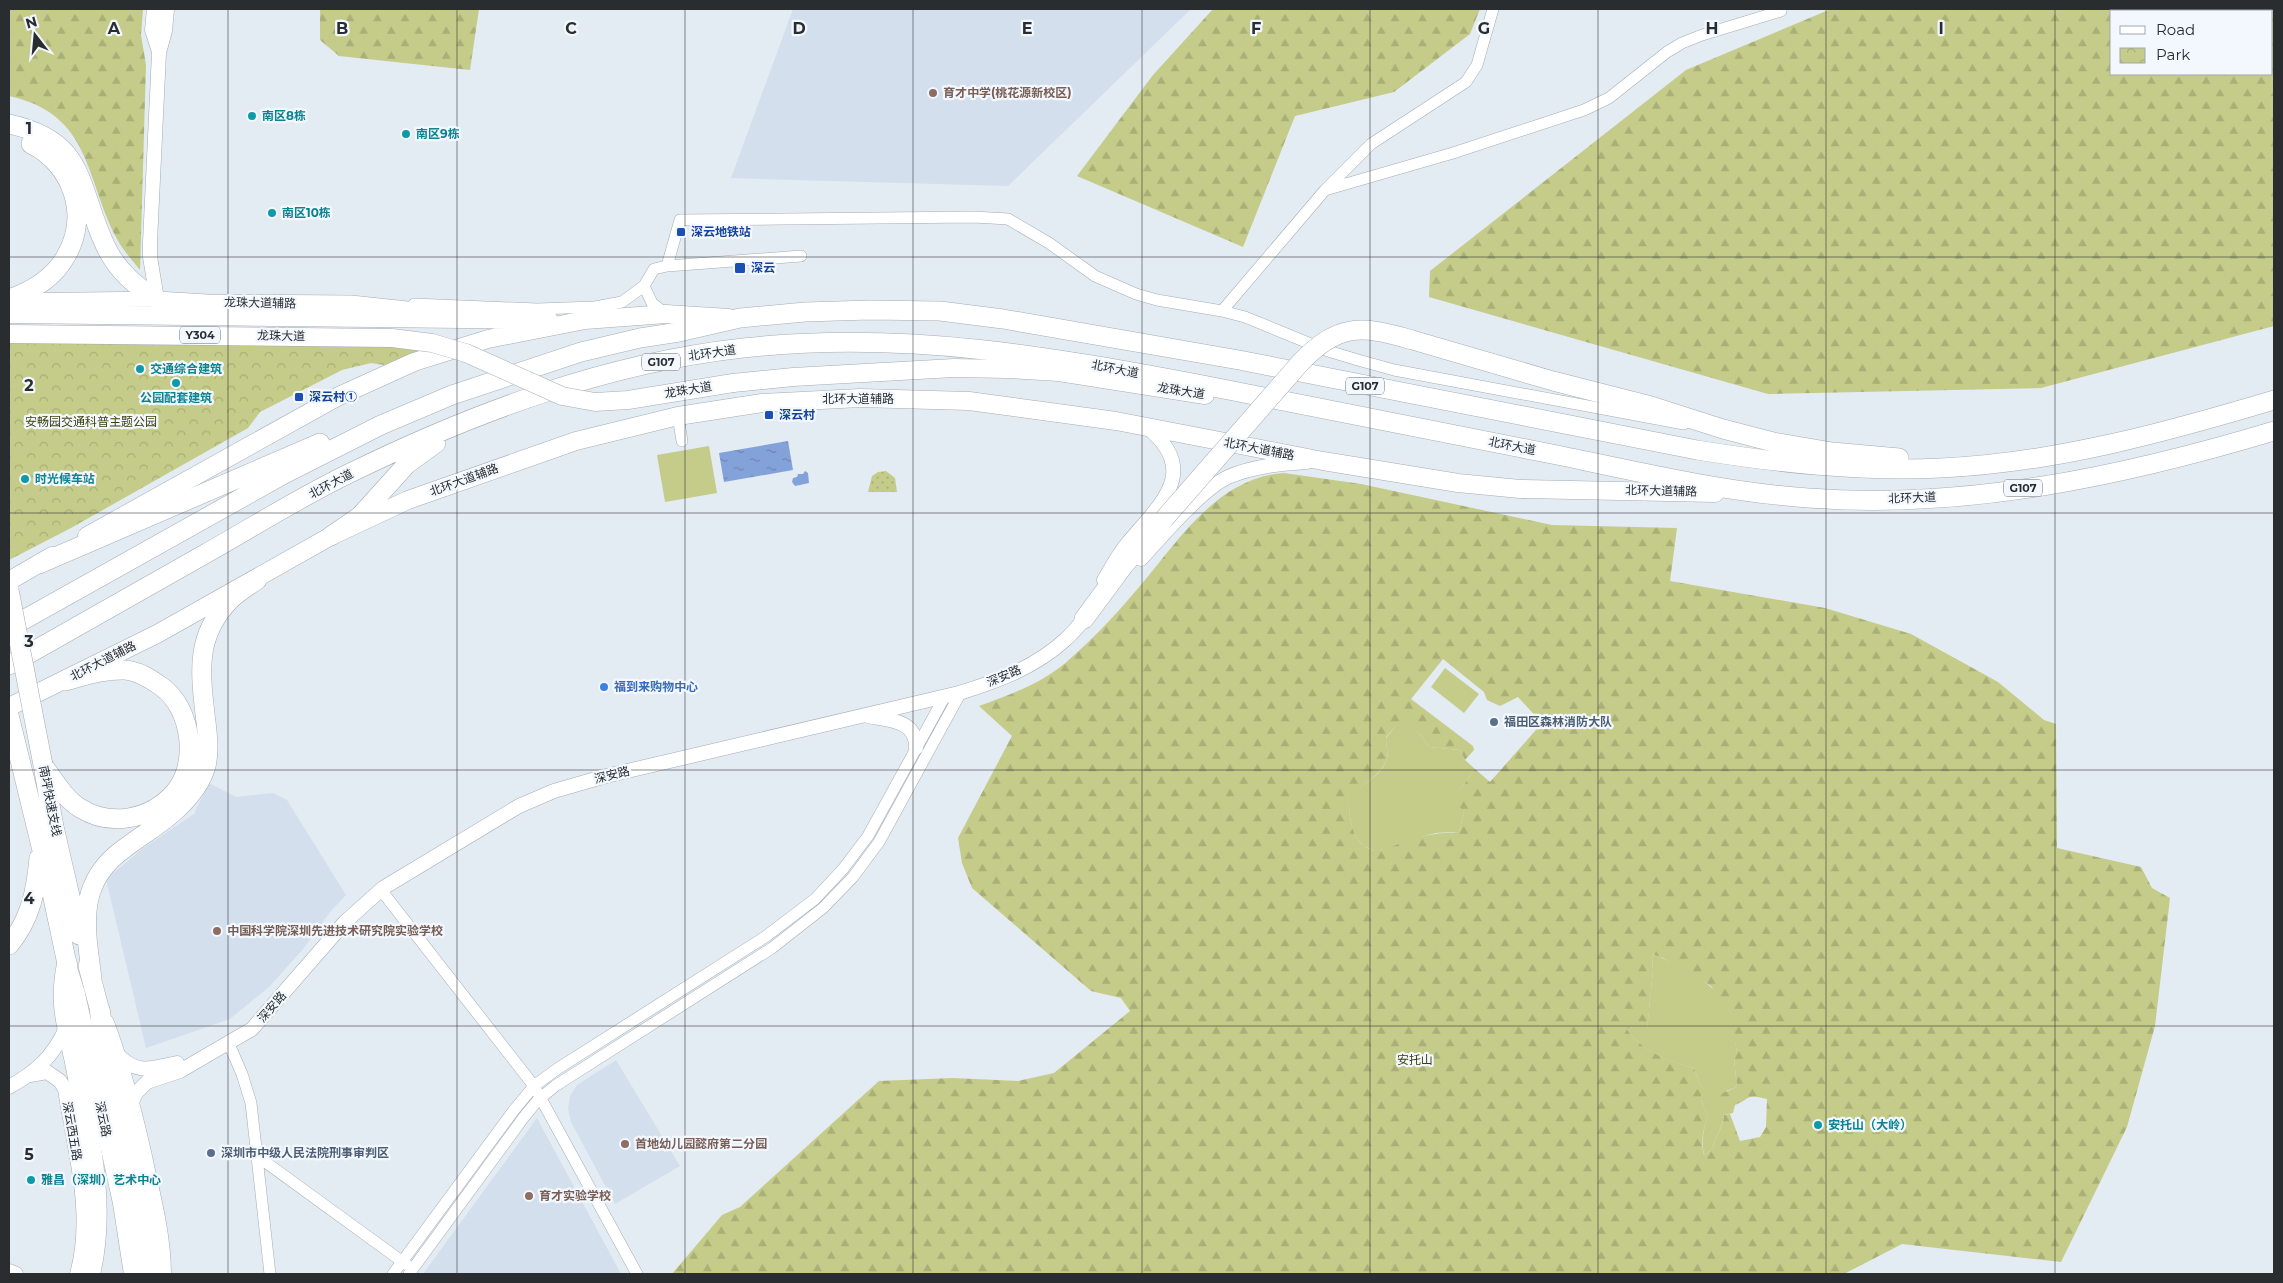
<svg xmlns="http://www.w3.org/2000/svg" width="2283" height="1283" font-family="Montserrat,'Noto Sans SC',sans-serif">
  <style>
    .built { fill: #d3dfed }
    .grass { fill: #c5cb88 }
    .forest { fill: url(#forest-firs); fill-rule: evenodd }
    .park { fill: url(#park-crowns) }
    .garden { fill: url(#garden-dots) }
    .water { fill: url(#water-ripples) }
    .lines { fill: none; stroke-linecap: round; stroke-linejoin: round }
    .minor-casing { stroke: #a5acb4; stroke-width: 12 }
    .tertiary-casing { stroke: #a5acb4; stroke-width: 15 }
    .secondary-casing { stroke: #a5acb4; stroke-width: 16 }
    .primary-casing { stroke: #a5acb4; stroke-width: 19 }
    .trunk-casing { stroke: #a5acb4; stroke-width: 20 }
    .motorway-casing { stroke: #a5acb4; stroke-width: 21 }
    .minor { stroke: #fff; stroke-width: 11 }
    .tertiary { stroke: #fff; stroke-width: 14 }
    .secondary { stroke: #fff; stroke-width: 15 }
    .primary { stroke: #fff; stroke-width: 18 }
    .trunk { stroke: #fff; stroke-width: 19 }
    .motorway { stroke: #fff; stroke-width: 20 }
    .primary-bridge-casing { stroke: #a5acb4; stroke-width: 19; stroke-linecap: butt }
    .trunk-bridge-casing { stroke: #a5acb4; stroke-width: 20; stroke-linecap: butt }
    .primary-bridge { stroke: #fff; stroke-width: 18 }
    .trunk-bridge { stroke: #fff; stroke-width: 19 }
    .grid { fill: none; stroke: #2a2d30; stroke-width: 1; stroke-opacity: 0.55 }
    .education-dot { fill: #8d6e63; stroke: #f2f8fe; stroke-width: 2 }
    .culture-dot { fill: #0f9aa8; stroke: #f2f8fe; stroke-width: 2 }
    .transit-dot { fill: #1a4fb4; stroke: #f2f8fe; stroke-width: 2 }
    .shop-dot { fill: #3f7fe0; stroke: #f2f8fe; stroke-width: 2 }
    .service-dot { fill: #5c6f8a; stroke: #f2f8fe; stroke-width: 2 }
    .labels { text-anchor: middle; stroke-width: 4.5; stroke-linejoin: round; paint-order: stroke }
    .shield { fill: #f2f8fe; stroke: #666a6e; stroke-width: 1 }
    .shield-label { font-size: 11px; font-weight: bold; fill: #2a2d30 }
    .education-label { font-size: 12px; font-weight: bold; fill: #785e54; stroke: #f2f8fe; text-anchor: start }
    .culture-label { font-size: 12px; font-weight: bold; fill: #0d838f; stroke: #f2f8fe; text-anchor: start }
    .transit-label { font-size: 12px; font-weight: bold; fill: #164399; stroke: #f2f8fe; text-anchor: start }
    .street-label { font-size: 12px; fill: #2a2d30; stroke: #f2f8fe }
    .park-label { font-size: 12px; fill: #3d400b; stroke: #f2f8fe }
    .shop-label { font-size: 12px; font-weight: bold; fill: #366cbe; stroke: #f2f8fe; text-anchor: start }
    .service-label { font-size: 12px; font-weight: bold; fill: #4e5e75; stroke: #f2f8fe; text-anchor: start }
    .grid-label { font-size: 16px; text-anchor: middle; font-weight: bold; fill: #2a2d30; stroke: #f2f8fe; stroke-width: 4.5; stroke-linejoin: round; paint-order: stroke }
  </style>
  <defs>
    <pattern id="forest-firs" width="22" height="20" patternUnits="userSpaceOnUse" patternTransform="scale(1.25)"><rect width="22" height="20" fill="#c5cb88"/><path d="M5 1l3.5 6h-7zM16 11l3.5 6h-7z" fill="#a9af76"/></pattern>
    <pattern id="park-crowns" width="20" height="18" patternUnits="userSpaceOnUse" patternTransform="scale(1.25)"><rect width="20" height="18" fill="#c5cb88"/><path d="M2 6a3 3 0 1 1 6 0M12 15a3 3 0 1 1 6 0" fill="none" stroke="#a9af76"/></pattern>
    <pattern id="garden-dots" width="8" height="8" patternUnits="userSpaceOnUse" patternTransform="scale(1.25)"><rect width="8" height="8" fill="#c5cb88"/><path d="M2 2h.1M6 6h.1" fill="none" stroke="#a9af76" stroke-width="1.8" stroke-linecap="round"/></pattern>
    <pattern id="water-ripples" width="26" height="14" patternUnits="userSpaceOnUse" patternTransform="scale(1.25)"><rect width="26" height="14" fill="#84a2da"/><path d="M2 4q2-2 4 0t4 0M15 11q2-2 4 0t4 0" fill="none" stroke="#6c84b1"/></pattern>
  </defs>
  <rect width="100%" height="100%" fill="#e3ebf3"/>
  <!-- built -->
  <path class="built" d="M793,9H1191L1008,186L731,178Z
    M209,783L236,797L273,793L287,800L346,895L330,912L303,949L270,986L230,1019L146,1048L106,879L142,849L194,814Z
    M616,1060L680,1166L615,1204L571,1122L568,1109L570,1096L577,1085Z
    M537,1118L621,1274H423Z"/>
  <!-- grass -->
  <path class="grass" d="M709,446L717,493L665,502L657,455Z
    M1445,668L1479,694L1464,713L1431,687Z
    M1401,719L1421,735L1429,747L1460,750L1465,760L1475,769L1460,790L1464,813L1459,832C1449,832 1438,832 1428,835C1417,838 1386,851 1376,850C1352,849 1348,815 1349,796C1360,786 1382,775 1386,761C1389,755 1386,745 1386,738Z
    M1652,954C1673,961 1723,988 1730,1010C1734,1023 1735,1040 1737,1053L1734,1059L1737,1087L1726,1091L1727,1109H1734L1733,1113L1724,1115C1723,1128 1715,1135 1713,1149L1704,1155C1701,1142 1703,1129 1708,1117L1701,1100V1087L1694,1068C1668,1061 1641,1051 1627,1029L1635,1026L1647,1029L1653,971Z"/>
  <!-- forest -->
  <path class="forest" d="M9,9H143L141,35L146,65L140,270C132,260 123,250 117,239C85,179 92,114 9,96Z
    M320,9H479L470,70L339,56L320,40Z
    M1213,9H1480L1470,34L1394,92L1295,116L1243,247L1077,176L1153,75Z
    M1831,9H2274V326L2041,388L1768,394L1429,297L1430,271L1686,70ZM2272,11V74H2112V11Z
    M1284,473L1361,484L1552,525L1677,528L1670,581L1825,608L1911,634L1998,682L2044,720L2056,724L2057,848L2141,867L2152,888L2170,898L2155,1026L2127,1127L2061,1262L1902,1244L1844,1274H672L722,1215L740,1207L879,1081L953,1078L1018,1081L1054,1073L1130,1011L1121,998L1091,991L972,888L962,863L958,838L1012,736L979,706C1012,694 1046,682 1072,657C1096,636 1119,611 1140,586C1179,540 1218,477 1284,473ZM1443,659L1484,692L1487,700L1500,706L1518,697L1542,723L1490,782L1475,769L1460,790L1456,801L1464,813L1459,832C1443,833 1429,834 1413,839C1404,841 1385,851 1376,850C1352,849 1348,814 1349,797C1360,786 1381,775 1386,761C1389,755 1386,745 1386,737L1401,720L1421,735L1429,747L1460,750L1465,760L1474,750L1473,746L1411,699ZM1652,954L1663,958L1711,986L1730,1010L1737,1053L1734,1059L1737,1087L1718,1095V1104L1727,1109H1734L1735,1105C1752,1098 1745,1094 1767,1099L1766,1127L1760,1137L1740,1141L1730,1114L1724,1115C1723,1129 1715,1135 1713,1149L1704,1155C1700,1142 1703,1129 1708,1117L1701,1100V1087L1694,1068C1669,1061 1641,1051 1627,1029L1635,1026L1647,1030L1653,971Z"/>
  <!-- park -->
  <path class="park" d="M9,338L390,346L421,351L384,365L371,363L342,370L260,412L248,428L71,528L9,560Z"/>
  <!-- garden -->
  <path class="garden" d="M886,471L895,478L897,492H868L872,476L878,472Z"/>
  <!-- water -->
  <path class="water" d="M788,441L793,470L724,482L719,453Z
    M805,471L808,473L809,483L795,486L792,482L793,478L797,477L798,474H803Z"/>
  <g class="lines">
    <defs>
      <path id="minor" d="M1325,190L1453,153L1584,110L1609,98L1667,52L1682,43L1702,35L1781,11
        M667,266L680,220L974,217L1008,219L1049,243L1095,276L1136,294L1157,300L1222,311L1245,317L1328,351L1358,360L1394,370L1684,424
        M644,286L652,303L666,314
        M414,304L537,309L595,307L622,302L644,286L654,269L667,266L801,256
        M1222,311L1325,190L1371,144L1466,82L1477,65L1493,9
        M678,416L682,441
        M381,890L534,1086L637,1274
        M229,1044L242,1074L251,1103L270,1274
        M257,1156L407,1265
        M393,1274L514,1110L534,1086L557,1069L765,937L815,899L843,869L868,836L945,696
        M409,1274L524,1117L538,1100L555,1086L772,948L823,908L853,877L879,842L961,692"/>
      <path id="tertiary" d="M154,9L152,30L159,52
        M157,299L150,257V242L159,53L165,31L167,9
        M1141,559C1162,536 1202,489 1228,477C1253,466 1281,464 1307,462
        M1104,580C1111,568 1118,555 1127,544C1159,505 1202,472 1147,427
        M868,716C889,720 917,720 916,748
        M116,1053C136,1075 150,1069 177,1063
        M30,1075L47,1072L60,1081L65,1089C74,1149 94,1214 77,1274
        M9,1087C36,1072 53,1057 66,1028
        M131,1104L136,1093L147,1082L180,1071L252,1029L345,922L383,888L519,806L554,791L606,776L959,693C998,681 1036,667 1066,639C1075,631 1082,621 1090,613
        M9,1271L16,1274"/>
      <path id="secondary" d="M9,301L157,299L207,302L351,303L435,312"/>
      <path id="primary" d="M9,314L549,320
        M9,334L392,338
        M733,383L793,377L954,368L1008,369L1059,372L1205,395
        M87,536L339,396L414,362L488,339L585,320L666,314L729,318
        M9,581L52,556
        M9,707L157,634L331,536L408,500L576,441L678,416L762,403L860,398L969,401L1116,421L1323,461L1458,483L1520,489L1715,493
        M67,965L76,994L122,1203L133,1274
        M105,1023C124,1074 137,1127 148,1180C155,1211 162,1243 162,1274"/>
      <path id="trunk" d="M9,124C87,141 77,185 105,245C116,269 134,286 157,299
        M9,299C32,291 54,278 66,256C90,215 72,164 31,144
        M1409,339L1553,381L1651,406L1723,429L1773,442L1832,452L1899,458
        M331,536L360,516L407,464L436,443
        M39,564L320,443
        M1084,619L1124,565L1164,519
        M9,628L286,473L381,425L452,395L581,352L640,338L679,332L740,318L805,312L870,310L940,311L1003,319L1239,360L1697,450C1778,463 1859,472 1941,468C2054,463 2167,432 2274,400
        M9,665C74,628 139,591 205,554C253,527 300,497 350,473C473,413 606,363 743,348C907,330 1054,357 1213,387C1330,410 1446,433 1562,456C1643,473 1725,492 1808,498C1965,510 2124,476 2274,431
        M9,715L49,879L67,964
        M43,765C54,780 64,798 80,808C110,827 150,820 174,793C199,765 192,709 162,687C151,679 139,671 125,670C105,669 84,676 65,681
        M44,771L54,827L79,935
        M9,945C31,919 36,890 39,858
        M88,966L100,1011
        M92,978C85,926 76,882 125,848C142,835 160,825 176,810C189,798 201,784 206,766C210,750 207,730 205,714C200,670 196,635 230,600C237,593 248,586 257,580"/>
      <path id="motorway" d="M67,964C59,1004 67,1025 75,1062C88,1132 107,1203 90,1274
        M100,1011C102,1029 103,1049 106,1068C119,1137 145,1203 148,1274"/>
    </defs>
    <!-- minor casing -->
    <use href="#minor" class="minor-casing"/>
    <!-- tertiary casing -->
    <use href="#tertiary" class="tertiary-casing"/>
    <!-- secondary casing -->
    <use href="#secondary" class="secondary-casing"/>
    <!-- primary casing -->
    <use href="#primary" class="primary-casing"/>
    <!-- trunk casing -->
    <use href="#trunk" class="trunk-casing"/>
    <!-- motorway casing -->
    <use href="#motorway" class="motorway-casing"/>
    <!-- minor -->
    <use href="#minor" class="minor"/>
    <!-- tertiary -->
    <use href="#tertiary" class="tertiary"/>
    <!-- secondary -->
    <use href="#secondary" class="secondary"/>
    <!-- primary -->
    <use href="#primary" class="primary"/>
    <!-- trunk -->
    <use href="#trunk" class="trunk"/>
    <!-- motorway -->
    <use href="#motorway" class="motorway"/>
    <defs>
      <path id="primary-bridge" d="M392,338L432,343L466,353L562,396L595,402L628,400L733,383"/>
      <path id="trunk-bridge" d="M1164,519L1301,362C1338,324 1360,325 1409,339
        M9,590L43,765"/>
    </defs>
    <!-- primary-bridge casing -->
    <use href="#primary-bridge" class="primary-bridge-casing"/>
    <!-- trunk-bridge casing -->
    <use href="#trunk-bridge" class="trunk-bridge-casing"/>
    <!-- primary-bridge -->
    <use href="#primary-bridge" class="primary-bridge"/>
    <!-- trunk-bridge -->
    <use href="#trunk-bridge" class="trunk-bridge"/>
  </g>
  <!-- grid -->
  <path class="grid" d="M228,9V1274M457,9V1274M685,9V1274M913,9V1274M1142,9V1274M1370,9V1274M1598,9V1274M1826,9V1274M2055,9V1274M9,257H2274M9,513H2274M9,770H2274M9,1026H2274"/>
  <!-- markers -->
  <g class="education-dot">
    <circle cx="933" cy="93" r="5"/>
    <circle cx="217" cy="931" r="5"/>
    <circle cx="625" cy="1144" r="5"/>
    <circle cx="529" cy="1196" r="5"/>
  </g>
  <g class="culture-dot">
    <circle cx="252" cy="116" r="5"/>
    <circle cx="406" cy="134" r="5"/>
    <circle cx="272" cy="213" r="5"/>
    <circle cx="140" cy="369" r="5"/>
    <circle cx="176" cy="383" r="5"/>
    <circle cx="25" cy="479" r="5"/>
    <circle cx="1818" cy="1125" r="5"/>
    <circle cx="31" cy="1180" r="5"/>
  </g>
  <g class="transit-dot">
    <rect x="676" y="227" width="10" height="10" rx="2.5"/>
    <rect x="734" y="262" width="12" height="12" rx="2.5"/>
    <rect x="294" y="392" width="10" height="10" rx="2.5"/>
    <rect x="764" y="410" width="10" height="10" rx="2.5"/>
  </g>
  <circle class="shop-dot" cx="604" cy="687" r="5"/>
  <g class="service-dot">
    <circle cx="1494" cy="722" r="5"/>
    <circle cx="211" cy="1153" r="5"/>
  </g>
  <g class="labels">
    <!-- shield labels -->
    <g class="shield">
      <rect x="180" y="326.5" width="40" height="17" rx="4"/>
      <rect x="642" y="353.5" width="38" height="17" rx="4"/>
      <rect x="1346" y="377.5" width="38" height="17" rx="4"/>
      <rect x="2004" y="479.5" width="38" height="17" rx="4"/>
    </g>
    <g class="shield-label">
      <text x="200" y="339">Y304</text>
      <text x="661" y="366">G107</text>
      <text x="1365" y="390">G107</text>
      <text x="2023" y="492">G107</text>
    </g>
    <!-- education labels -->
    <g class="education-label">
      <text x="943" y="97">育才中学(桃花源新校区)</text>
      <text x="227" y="935">中国科学院深圳先进技术研究院实验学校</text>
      <text x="635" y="1148">首地幼儿园懿府第二分园</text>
      <text x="539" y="1200">育才实验学校</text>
    </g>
    <!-- culture labels -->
    <g class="culture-label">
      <text x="262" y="120">南区8栋</text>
      <text x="416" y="138">南区9栋</text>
      <text x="282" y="217">南区10栋</text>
      <text x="150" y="373">交通综合建筑</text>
      <text x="176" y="402" text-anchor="middle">公园配套建筑</text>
      <text x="35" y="483">时光候车站</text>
      <text x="1828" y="1129">安托山（大岭）</text>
      <text x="41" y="1184">雅昌（深圳）艺术中心</text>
    </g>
    <!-- transit labels -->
    <g class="transit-label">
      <text x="691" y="236">深云地铁站</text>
      <text x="751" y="272">深云</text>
      <text x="309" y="401">深云村①</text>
      <text x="779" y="419">深云村</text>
    </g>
    <!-- street labels -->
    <g class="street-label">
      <text transform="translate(260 303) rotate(1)" y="4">龙珠大道辅路</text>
      <text transform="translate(281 336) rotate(1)" y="4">龙珠大道</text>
      <text transform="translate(712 353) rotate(-8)" y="4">北环大道</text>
      <text transform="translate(1115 369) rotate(11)" y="4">北环大道</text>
      <text transform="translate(688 390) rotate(-9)" y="4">龙珠大道</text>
      <text transform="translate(1181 391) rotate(9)" y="4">龙珠大道</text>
      <text x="858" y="403">北环大道辅路</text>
      <text transform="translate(1512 446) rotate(11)" y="4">北环大道</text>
      <text transform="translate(1259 449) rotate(11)" y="4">北环大道辅路</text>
      <text transform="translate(464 480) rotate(-20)" y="4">北环大道辅路</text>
      <text transform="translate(331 484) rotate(-28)" y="4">北环大道</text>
      <text transform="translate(1661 491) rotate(1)" y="4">北环大道辅路</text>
      <text transform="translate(1912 498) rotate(-2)" y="4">北环大道</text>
      <text transform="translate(103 661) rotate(-27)" y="4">北环大道辅路</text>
      <text transform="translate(1004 676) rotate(-23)" y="4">深安路</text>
      <text transform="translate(612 775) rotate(-14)" y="4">深安路</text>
      <text transform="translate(50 801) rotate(79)" y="4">南坪快速支线</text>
      <text transform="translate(272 1007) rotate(-49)" y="4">深安路</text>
      <text transform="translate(103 1119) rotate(78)" y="4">深云路</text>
      <text transform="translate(72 1131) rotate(80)" y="4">深云西五路</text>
    </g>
    <!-- park labels -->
    <g class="park-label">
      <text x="91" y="426">安畅园交通科普主题公园</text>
      <text x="1415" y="1064">安托山</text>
    </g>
    <!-- shop labels -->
    <g class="shop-label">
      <text x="614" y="691">福到来购物中心</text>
    </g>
    <!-- service labels -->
    <g class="service-label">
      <text x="1504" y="726">福田区森林消防大队</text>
      <text x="221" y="1157">深圳市中级人民法院刑事审判区</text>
    </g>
  </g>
  <g class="grid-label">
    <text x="114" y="34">A</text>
    <text x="342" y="34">B</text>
    <text x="571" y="34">C</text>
    <text x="799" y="34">D</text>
    <text x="1027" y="34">E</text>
    <text x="1256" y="34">F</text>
    <text x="1484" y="34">G</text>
    <text x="1712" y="34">H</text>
    <text x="1941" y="34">I</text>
    <text x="29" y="134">1</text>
    <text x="29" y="391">2</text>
    <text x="29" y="647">3</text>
    <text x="29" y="904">4</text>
    <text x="29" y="1160">5</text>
  </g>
  <!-- border -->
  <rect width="2283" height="1283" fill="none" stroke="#2a2d30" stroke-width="20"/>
  <!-- legend -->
  <rect x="2110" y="10" width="162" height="65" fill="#f2f8fe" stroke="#a2a7ac"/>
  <rect x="2120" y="26" width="25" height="8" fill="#ffffff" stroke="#a2a7ac"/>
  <text x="2156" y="35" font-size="15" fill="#2a2d30">Road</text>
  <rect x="2120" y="48" width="25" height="15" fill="url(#park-crowns)" stroke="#a2a7ac"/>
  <text x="2156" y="60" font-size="15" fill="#2a2d30">Park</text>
  <!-- north arrow -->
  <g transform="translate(35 35) rotate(344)" stroke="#f2f8fe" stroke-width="4" paint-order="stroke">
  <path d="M0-4L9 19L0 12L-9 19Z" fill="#2a2d30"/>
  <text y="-8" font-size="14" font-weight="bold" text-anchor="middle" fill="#2a2d30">N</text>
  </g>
</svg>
